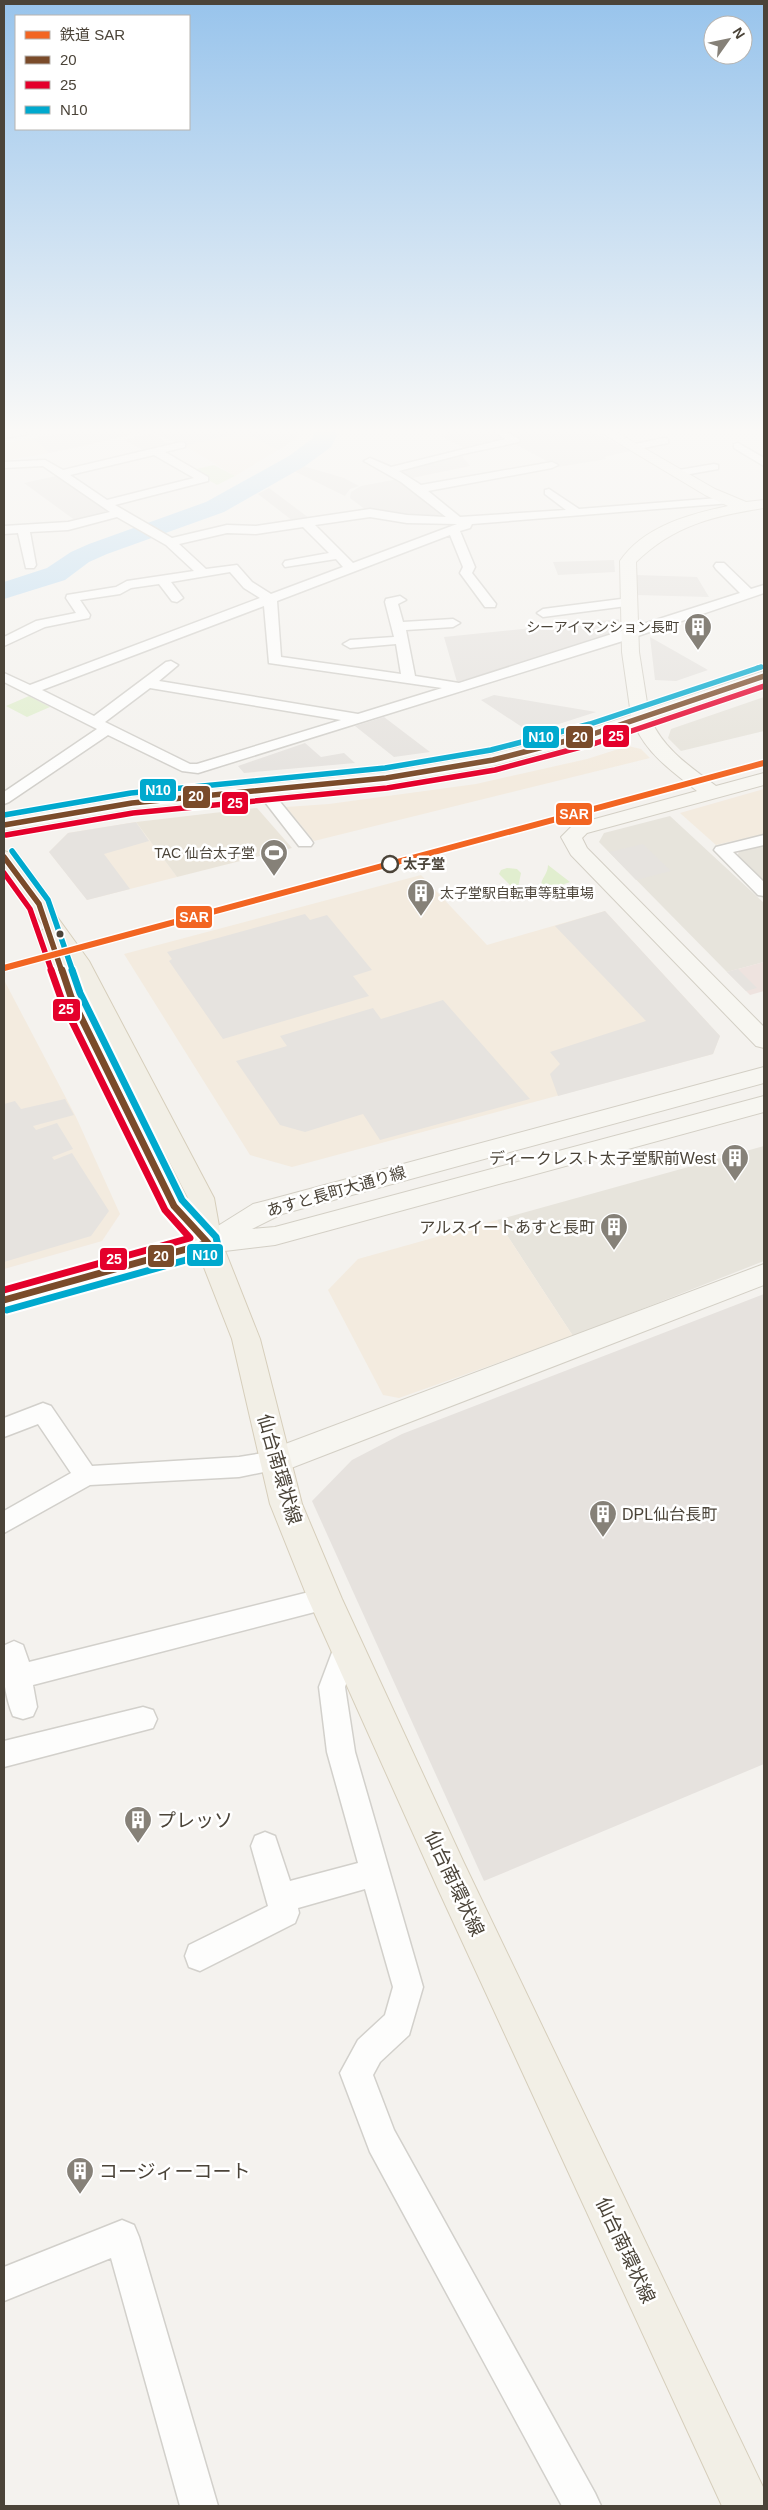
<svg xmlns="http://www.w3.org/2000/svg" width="768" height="2510" font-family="Helvetica,'Noto Sans JP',sans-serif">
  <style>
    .residential { fill: #e7e4dc }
    .commercial { fill: #f3ebdf }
    .industrial { fill: #e6e2de }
    .education { fill: #eae5da }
    .medical { fill: #eee3df }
    .green { fill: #e1eecf }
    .parking { fill: #e6e3df }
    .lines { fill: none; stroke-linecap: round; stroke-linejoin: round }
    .river { fill: #c0ddf1; fill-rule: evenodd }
    .street-casing { stroke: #d2d0cb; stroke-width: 3 }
    .secondary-casing { stroke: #d3cfc5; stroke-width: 2 }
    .primary-casing { stroke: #d6cebb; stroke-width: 2 }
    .street { fill: #fdfdfc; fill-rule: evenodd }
    .secondary { fill: #f7f6f1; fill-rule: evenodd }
    .primary { fill: #f2efe6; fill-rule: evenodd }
    .bus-1-far1-casing { stroke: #fff; stroke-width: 8 }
    .bus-1-casing { stroke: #fff; stroke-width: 11 }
    .bus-2-far1-casing { stroke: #fff; stroke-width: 8 }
    .bus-2-casing { stroke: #fff; stroke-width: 11 }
    .bus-3-far2-casing { stroke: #fff; stroke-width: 6 }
    .bus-3-far1-casing { stroke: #fff; stroke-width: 8 }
    .bus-3-casing { stroke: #fff; stroke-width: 11 }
    .bus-1-far1 { stroke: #7a4b2a; stroke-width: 5.5 }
    .bus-1 { stroke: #7a4b2a; stroke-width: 7 }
    .bus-2-far1 { stroke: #e4002b; stroke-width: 5.5 }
    .bus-2 { stroke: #e4002b; stroke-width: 7 }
    .bus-3-far2 { stroke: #00a9ce; stroke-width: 4.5 }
    .bus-3-far1 { stroke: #00a9ce; stroke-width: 5.5 }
    .bus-3 { stroke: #00a9ce; stroke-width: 7 }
    .rail-1-casing { stroke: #fff; stroke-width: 9 }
    .rail-1 { stroke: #f26522; stroke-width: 6 }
    .stop-dot { fill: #fff; stroke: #4b4439; stroke-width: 2.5 }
    .bus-dot { fill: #4b4439; stroke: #fff; stroke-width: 2 }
    .labels { text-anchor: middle; stroke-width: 5; stroke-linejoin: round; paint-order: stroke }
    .far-poi-label { font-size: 14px; fill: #4b4439; stroke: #fff; text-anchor: end }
    .far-stop-label { font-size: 14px; font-weight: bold; fill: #4b4439; stroke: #fff; text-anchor: start }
    .poi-label { font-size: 16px; fill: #4b4439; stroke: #fff; text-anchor: end }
    .street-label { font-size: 16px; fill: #4b4439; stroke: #fff }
    .near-street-label { font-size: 19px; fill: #4b4439; stroke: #fff }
    .near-poi-label { font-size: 19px; fill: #4b4439; stroke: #fff; text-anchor: start }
    .line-badge { stroke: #fff; stroke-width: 2 }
    .badge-label { font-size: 14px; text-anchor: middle; font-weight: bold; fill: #fff }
  </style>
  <rect width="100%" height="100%" fill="#f4f2ee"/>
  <!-- residential -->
  <path class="residential" d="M764,697V731L681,751L668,738L671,729Z
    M670,816L764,903V962L727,972L599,842L604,833Z
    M764,845V883L737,858L739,851Z
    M764,1146V1261L573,1336L497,1220Z"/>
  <!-- commercial -->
  <path class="commercial" d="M71,432H143L71,449L4,461V443Z
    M150,432H297L300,437L235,476L180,443Z
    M628,746L641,749L650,758L314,841L286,807L329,804L476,784L587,759Z
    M764,789V834L716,845L680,813Z
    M136,822L177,877L87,900L49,852L68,833Z
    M421,875L487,945L605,911L720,1036L713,1054L292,1167L250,1155L124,954Z
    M4,980L76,1117L120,1214L102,1241L4,1269Z
    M497,1220L573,1336L399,1398L383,1395L328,1290L358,1259Z"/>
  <!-- industrial -->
  <path class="industrial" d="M764,1294V1764L484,1881L312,1501L352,1460L402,1434Z"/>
  <!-- education -->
  <path class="education" d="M257,808L292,848L177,877L136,822Z"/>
  <!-- medical -->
  <path class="medical" d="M764,962V991L750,995L727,972Z"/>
  <!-- green -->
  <path class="green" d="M214,465L235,476L217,485L192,470Z
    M29,696L50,707L27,717L6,706Z
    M548,865L570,882C560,885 549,892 541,886C541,878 548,874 548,865Z
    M507,868L517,869L521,873L517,892L499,874L501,870Z"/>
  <!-- parking -->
  <path class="parking" d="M71,432H143L49,453L33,438Z
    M150,432H243L185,446Z
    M243,432H297L298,437L278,450Z
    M443,432H494L501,436V439L464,448L441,436L448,434Z
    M507,432H594L630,451L604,457L607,459L558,467L513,443L522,440Z
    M151,433L171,445L145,451L124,440Z
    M460,453L470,466L412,478L402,472L403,470Z
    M303,466L344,478L359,486L350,489L345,496L294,471Z
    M56,476L109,511L106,515L76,521L24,483Z
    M398,479L443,514L432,517L366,510L350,498L351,492L361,486Z
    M269,488L309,518L293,521L258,494Z
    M614,560L615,572L558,575L553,562Z
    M636,575L697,577L709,597L637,595Z
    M619,619L620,632L457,682L444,637Z
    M650,637L708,670L676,681L655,680Z
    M494,695L596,712L531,733L481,700Z
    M384,717L430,752L394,757L355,726Z
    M305,743L321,757L344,753L355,763L244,773L238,766Z
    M136,822L149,841L104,854L130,889L87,900L49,852L68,833Z
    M643,844L671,871L636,880L609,852Z
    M605,911L720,1036L713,1054L558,1096L550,1074L560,1064L550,1052L646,1021L555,926Z
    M305,914L310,920L327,915L372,970L353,976L369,996L223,1039L169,961L172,959L167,952Z
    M738,969L757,988L746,991L727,972Z
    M443,1000L530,1099L380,1140L363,1114L305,1132L280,1125L236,1061L287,1046L280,1036L373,1008L381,1019Z
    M65,1099L74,1115L33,1126L36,1130L57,1123L73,1149L52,1157L54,1160L72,1153L109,1211L91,1236L4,1262V1104L15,1101L21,1109Z"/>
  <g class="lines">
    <!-- river -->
    <path class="river" d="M313,432H335L337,435L331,447L305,466L224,512L107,554L89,562L65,580L4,599V582L47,568L71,552L89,544L206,502L289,456L313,438Z"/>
    <defs>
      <path id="street" d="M495,432H507L520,440L519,442L463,454L399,471L421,485L552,462L558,465L552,468L428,491L460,517L566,510L545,494V490L549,489L579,509L731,497L737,500L731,503L472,524L470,528L460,531L475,567L472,573L496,604L495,607H485L460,573L463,567L450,535L277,601L281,657L401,674L396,644L350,648L343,644L350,640L394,637L385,602L386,599L400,596L406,600L398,604L403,622L453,619L460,623L453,627L406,630L415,676L459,683L740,593L716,569L714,566L716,563H724L751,589L764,585V593L626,640L198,773L182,771L108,735L9,802L4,804V792L97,729L4,682V673L30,685L260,598L244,588L230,572L171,582L183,598L177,602L172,601L159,584L131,588L120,594L80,600L90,615L89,618L45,627L4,646V637L36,621L76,613L66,598L67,595L116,587L127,581L194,571L166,545L117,517L68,530L30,532L36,565L34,568H26L18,533L4,534V526L68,522L110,512L43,466L4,468V462L45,460L63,470L181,442L185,443V447L165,452L208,477V481L115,505L172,538L227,525L256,526L370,509L407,515L446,517L401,482L364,461L370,458L391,467L505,439ZM154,455L194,478L107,500L70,475ZM370,517L407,523L457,524L353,563L315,525ZM303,527L329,553L285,561L283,564L285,567L336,559L343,567L271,594L252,582L237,565L206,569L179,544L227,533L256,534ZM264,606L269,663L442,688L358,714L159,681L178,665L171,661L166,662L94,716L42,690ZM150,688L341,720L197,764H190L105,722Z
        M664,438L668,439V443L634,450L629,447L630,445Z
        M738,443L764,458V466L734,448V444Z
        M714,464L718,465V469L679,476L673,473L679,470Z
        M629,598L635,602L634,605L543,617L537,613L543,609Z
        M263,785L268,787L311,840L313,843L311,846H299L258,793L255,790L258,787Z
        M764,835V845L733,852L764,882V896L758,895L714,850L716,847Z
        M43,1403L51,1406L92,1466L239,1457L275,1451L283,1454L287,1461L283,1468L239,1477L90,1485L4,1533V1511L71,1473L38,1424L4,1437V1418Z
        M325,1588L334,1591L338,1599L334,1607L33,1685L37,1707L33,1716L23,1719L13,1716C5,1697 0,1665 5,1645L14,1641L23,1645L29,1662Z
        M346,1635L355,1639L359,1647L345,1687L355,1752L423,1987L409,2035L380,2062L373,2075L394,2130L595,2493L601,2506H562L370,2152L340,2073L358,2040L385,2015L393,1987L365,1889L298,1908L299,1913L295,1923L200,1971L189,1967L185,1956L189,1945L268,1906L251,1846L255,1836L265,1832L275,1836L290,1881L358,1863L327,1752L319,1687L337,1639Z
        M143,1707L153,1710L157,1719L153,1728L4,1767V1741Z
        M122,2220L134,2225L139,2237L218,2506H180L111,2258L4,2301V2267Z"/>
      <path id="secondary" d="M4,432H27L25,435L4,438Z
        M600,432H616L715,489L746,502L764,500V508C714,516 674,525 636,562L639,652L648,709L764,671V682L651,720C664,750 691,767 716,786L764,773V785L587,833L582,838L587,848L764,1027V1048L756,1046L571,855L561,837L573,825L697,791C673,772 648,755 635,726L600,738L493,766L386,784L132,809L4,831V819L132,797L386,772L492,754L586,730L631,715L622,652L620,561C644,526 690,514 728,506L705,495Z
        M764,1067V1083L282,1214L252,1229L275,1227L764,1096V1112L275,1245L208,1253L4,1310V1290L205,1234L253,1204L265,1201Z
        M764,1264V1285L286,1470L275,1473L264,1470L260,1461L264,1452Z"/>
      <path id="primary" d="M4,851L11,853L89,961L214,1198L222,1243L260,1339L302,1504L342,1599L464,1863L764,2489V2506H722L438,1889L308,1599L270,1504L232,1339L196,1247L161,1206L59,997L38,934L45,928L4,871ZM77,981L188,1198L189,1205L83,997Z"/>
    </defs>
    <!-- street casing -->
    <use href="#street" class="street-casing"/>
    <!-- secondary casing -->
    <use href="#secondary" class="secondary-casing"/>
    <!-- primary casing -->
    <use href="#primary" class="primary-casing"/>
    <!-- street -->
    <use href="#street" class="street"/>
    <!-- secondary -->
    <use href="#secondary" class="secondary"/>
    <!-- primary -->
    <use href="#primary" class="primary"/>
    <defs>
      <path id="bus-1-far1" d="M4,825L132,803L386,778L493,760L593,734L764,676
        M4,857L39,904L62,972"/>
      <path id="bus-1" d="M4,1300L208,1243L174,1206L71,997L62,970"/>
      <path id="bus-2-far1" d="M6,835L133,813L387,788L495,770L596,743L764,686
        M4,873L30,909L52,972"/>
      <path id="bus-2" d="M4,1290L190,1238L165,1210L62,1001L51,970"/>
      <path id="bus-3-far2" d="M757,668L761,667"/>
      <path id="bus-3-far1" d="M4,815L131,793L385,768L491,750L590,724L761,667
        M12,851L48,900L73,972"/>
      <path id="bus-3" d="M7,1310L211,1253L218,1246L216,1237L182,1200L80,993L72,970"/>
    </defs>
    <!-- bus-1-far1 casing -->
    <use href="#bus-1-far1" class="bus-1-far1-casing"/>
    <!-- bus-1 casing -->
    <use href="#bus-1" class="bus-1-casing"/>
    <!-- bus-2-far1 casing -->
    <use href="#bus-2-far1" class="bus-2-far1-casing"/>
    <!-- bus-2 casing -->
    <use href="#bus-2" class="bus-2-casing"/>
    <!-- bus-3-far2 casing -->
    <use href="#bus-3-far2" class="bus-3-far2-casing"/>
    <!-- bus-3-far1 casing -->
    <use href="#bus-3-far1" class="bus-3-far1-casing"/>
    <!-- bus-3 casing -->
    <use href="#bus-3" class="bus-3-casing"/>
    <!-- bus-1-far1 -->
    <use href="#bus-1-far1" class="bus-1-far1"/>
    <!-- bus-1 -->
    <use href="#bus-1" class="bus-1"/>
    <!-- bus-2-far1 -->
    <use href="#bus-2-far1" class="bus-2-far1"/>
    <!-- bus-2 -->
    <use href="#bus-2" class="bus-2"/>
    <!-- bus-3-far2 -->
    <use href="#bus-3-far2" class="bus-3-far2"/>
    <!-- bus-3-far1 -->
    <use href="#bus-3-far1" class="bus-3-far1"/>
    <!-- bus-3 -->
    <use href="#bus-3" class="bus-3"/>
    <defs>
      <path id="rail-1" d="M4,968L764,763"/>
    </defs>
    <!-- rail-1 casing -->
    <use href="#rail-1" class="rail-1-casing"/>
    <!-- rail-1 -->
    <use href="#rail-1" class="rail-1"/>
  </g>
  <!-- sky -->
  <linearGradient id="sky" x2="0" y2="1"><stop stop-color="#98c4ec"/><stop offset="0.55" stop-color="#faf9f7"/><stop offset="1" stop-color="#faf9f7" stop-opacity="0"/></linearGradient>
  <rect width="768" height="783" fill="url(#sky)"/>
  <!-- icons -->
  <defs>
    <symbol id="building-pin" viewBox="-11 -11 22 30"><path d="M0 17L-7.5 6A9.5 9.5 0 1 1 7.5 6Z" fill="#868178" stroke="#fff"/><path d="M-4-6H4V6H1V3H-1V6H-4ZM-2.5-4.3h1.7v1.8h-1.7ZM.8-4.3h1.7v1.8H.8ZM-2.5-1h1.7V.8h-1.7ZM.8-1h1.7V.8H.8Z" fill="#fff"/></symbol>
    <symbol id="stadium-pin" viewBox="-11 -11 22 30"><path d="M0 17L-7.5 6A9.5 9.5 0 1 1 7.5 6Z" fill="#868178" stroke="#fff"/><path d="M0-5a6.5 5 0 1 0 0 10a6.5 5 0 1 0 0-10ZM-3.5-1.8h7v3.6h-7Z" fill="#fff"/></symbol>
  </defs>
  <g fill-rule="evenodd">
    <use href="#building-pin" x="682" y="611" width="32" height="43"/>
    <use href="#stadium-pin" x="258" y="837" width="32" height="43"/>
    <use href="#building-pin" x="405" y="877" width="32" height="43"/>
    <use href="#building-pin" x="719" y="1142" width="32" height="43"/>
    <use href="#building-pin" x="598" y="1211" width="32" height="43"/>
    <use href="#building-pin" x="587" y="1498" width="32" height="43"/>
    <use href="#building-pin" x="122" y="1804" width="32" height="43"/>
    <use href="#building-pin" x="64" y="2155" width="32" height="43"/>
  </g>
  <!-- markers -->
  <circle class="stop-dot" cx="390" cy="864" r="8"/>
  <circle class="bus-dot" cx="60" cy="934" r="4.5"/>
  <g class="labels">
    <!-- far-poi labels -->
    <g class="far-poi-label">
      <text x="679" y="632">シーアイマンション長町</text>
      <text x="255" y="858">TAC 仙台太子堂</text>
      <text x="440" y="898" text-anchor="start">太子堂駅自転車等駐車場</text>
    </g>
    <!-- far-stop labels -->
    <g class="far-stop-label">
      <text x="403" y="869">太子堂</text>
    </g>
    <!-- poi labels -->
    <g class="poi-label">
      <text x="716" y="1164">ディークレスト太子堂駅前West</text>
      <text x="595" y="1233">アルスイートあすと長町</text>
      <text x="622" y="1520" text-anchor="start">DPL仙台長町</text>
    </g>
    <!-- street labels -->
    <g class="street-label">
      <text transform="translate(336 1191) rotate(-16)" y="6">あすと長町大通り線</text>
    </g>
    <!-- near-street labels -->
    <g class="near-street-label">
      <text transform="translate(280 1469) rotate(74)" y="7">仙台南環状線</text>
      <text transform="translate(455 1883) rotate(65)" y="7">仙台南環状線</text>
      <text transform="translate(626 2250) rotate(65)" y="7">仙台南環状線</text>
    </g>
    <!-- near-poi labels -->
    <g class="near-poi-label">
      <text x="157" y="1827">プレッソ</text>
      <text x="99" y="2178">コージィーコート</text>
    </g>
  </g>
  <g class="line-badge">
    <rect x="602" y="724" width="28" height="24" rx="5" fill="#e4002b"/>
    <rect x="522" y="725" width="38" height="24" rx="5" fill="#00a9ce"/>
    <rect x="565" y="725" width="29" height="24" rx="5" fill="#7a4b2a"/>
    <rect x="139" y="778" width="38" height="24" rx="5" fill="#00a9ce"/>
    <rect x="182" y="785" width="29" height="24" rx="5" fill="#7a4b2a"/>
    <rect x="221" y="791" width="28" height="24" rx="5" fill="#e4002b"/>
    <rect x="555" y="802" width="38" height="24" rx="5" fill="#f26522"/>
    <rect x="175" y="905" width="38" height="24" rx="5" fill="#f26522"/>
    <rect x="52" y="998" width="29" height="24" rx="5" fill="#e4002b"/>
    <rect x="186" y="1243" width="38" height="24" rx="5" fill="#00a9ce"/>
    <rect x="147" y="1244" width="28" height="24" rx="5" fill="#7a4b2a"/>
    <rect x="99" y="1247" width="29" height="24" rx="5" fill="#e4002b"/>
  </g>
  <g class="badge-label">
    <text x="616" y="741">25</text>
    <text x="541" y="742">N10</text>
    <text x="580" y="742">20</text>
    <text x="158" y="795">N10</text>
    <text x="196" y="801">20</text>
    <text x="235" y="808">25</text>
    <text x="574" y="819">SAR</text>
    <text x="194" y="922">SAR</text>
    <text x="66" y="1014">25</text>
    <text x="205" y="1260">N10</text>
    <text x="161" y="1261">20</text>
    <text x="114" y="1264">25</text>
  </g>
  <!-- border -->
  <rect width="768" height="2510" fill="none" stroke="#4b4439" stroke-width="10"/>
  <!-- legend -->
  <rect x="15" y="15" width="175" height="115" fill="#ffffff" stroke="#b7b4b0"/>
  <rect x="25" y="31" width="25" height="8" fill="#f26522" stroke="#b7b4b0"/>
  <text x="60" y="40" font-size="15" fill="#4b4439">鉄道 SAR</text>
  <rect x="25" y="56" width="25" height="8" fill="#7a4b2a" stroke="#b7b4b0"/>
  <text x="60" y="65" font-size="15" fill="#4b4439">20</text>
  <rect x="25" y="81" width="25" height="8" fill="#e4002b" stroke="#b7b4b0"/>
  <text x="60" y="90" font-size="15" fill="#4b4439">25</text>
  <rect x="25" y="106" width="25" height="8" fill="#00a9ce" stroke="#b7b4b0"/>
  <text x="60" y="115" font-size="15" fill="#4b4439">N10</text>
  <!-- north arrow -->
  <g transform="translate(728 40) rotate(57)"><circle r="24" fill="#ffffff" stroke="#b7b4b0"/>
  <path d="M0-4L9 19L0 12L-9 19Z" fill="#868178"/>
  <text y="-8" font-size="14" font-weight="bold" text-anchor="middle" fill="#4b4439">N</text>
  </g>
</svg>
